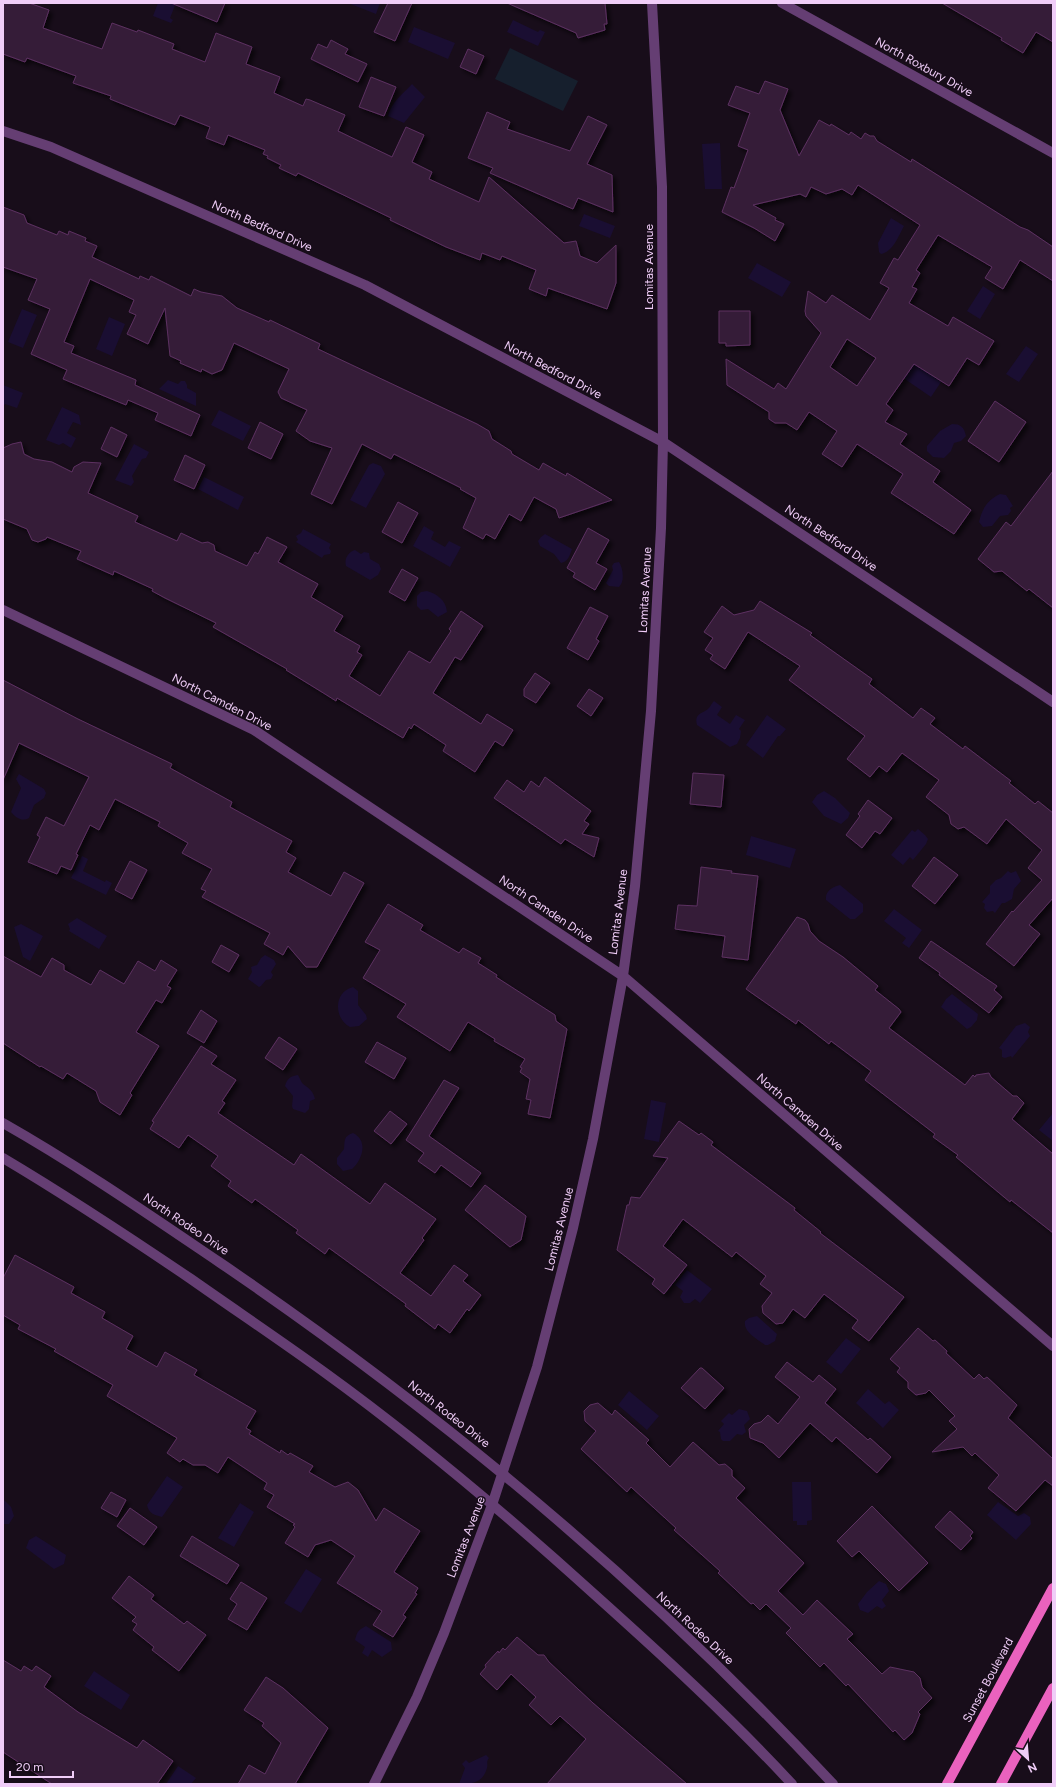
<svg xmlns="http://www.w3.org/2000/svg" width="1056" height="1787" font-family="Figtree,sans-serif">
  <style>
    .green { fill: #161f2d }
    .water { fill: #1a0e32 }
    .building { fill: #361c38; stroke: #5c3161; fill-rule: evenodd; filter: url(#shadow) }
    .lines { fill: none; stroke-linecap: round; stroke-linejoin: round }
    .minor { stroke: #653e73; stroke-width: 10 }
    .major { stroke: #ea62be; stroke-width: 10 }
    .labels { text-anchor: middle; stroke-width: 3; stroke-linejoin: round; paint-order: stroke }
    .street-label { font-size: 12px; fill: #f0cdf8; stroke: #180d1a }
  </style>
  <defs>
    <filter id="shadow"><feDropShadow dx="3.5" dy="3.5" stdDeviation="2" flood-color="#0009"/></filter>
  </defs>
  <rect width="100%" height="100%" fill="#180d1a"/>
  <!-- green -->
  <path class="green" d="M510,48L578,81L563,111L495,79Z"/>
  <!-- water -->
  <path class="water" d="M158,3H176L170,18L173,20L171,23L153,16Z
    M348,3H380L376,14Z
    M513,20L538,32L540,30L545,32L538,46L507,32Z
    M414,27L455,43L448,59L408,42Z
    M412,84L425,97L404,123L388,116C392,101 402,95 412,84Z
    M720,143L722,189H705L702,144Z
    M584,214L615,226L610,238L579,226Z
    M891,218L904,226C899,235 893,252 881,254L879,252L878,243Z
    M757,263L791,282L782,297L748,278Z
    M983,286L995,294L980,319L967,311Z
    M22,309L37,315L23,348L8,342Z
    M109,317L125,324L112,356L96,349Z
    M1026,346L1038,354L1019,382L1006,374Z
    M909,360L941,382L931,397L899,375Z
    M168,380L178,384L181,381H185L187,385V388L196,393V406L159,389Z
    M3,385L23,393L17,408L5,404L3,407Z
    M62,407L79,415L81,425L73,422L67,433L76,438L71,448L63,443L59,445L46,440Z
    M219,410L251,426L243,441L211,425Z
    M952,424C961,424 964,427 966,436L961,441L954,443L951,451L944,458L933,457L927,451V446L940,431Z
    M134,444L149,452L146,458L142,459L132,476L134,482L131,486L115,480Z
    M373,463L381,466L385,474L366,508L350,500L369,465Z
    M204,477L244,497L238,510L198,489Z
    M1000,494L1006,495L1013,506L1010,508L1011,511L1008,515L1000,516L992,526L983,527L979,522C982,509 987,500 1000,494Z
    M424,526L434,532L431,539L445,547L449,541L461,547L450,567L413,546Z
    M303,529L331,544L329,548L331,551L330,554L324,555L322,558L296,542L298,540L296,536L301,533Z
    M545,534L572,549C570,555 568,562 561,563L554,554L540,546L538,541L541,537Z
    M355,550L361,554L364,552L369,553L370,559L379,564L381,569L378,575L370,580L346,566C344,559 348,552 355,550Z
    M619,562C623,568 625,581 619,587L609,586L606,583L613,570L612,566L614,563Z
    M427,591C437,594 446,600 447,612L438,617L428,609L421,610L417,606V596L421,592Z
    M714,701L722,707L717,715L730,724L736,715L745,720L739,729L741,731L740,738L737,744L730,747L697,725C694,714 701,714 708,709C710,707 712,703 714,701Z
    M767,715L786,729L780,736H778L763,758L746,745Z
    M19,774L44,789L46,793L44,798L34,805L29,818C22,822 16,818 11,812L21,788L16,779Z
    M824,791L835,798L850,813L848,818L841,824L824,816L812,802L817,795Z
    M918,829L925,835L928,839L926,844L913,860L910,857L903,865L891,855L912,830L915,832Z
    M751,836L796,849L790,868L746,855Z
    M82,856L88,859L83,871L105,882L106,880L112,883L106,895L71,878Z
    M1008,871L1011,873L1016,871L1021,881L1014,889L1012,899L1005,903H1002L995,913L993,911L987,912L984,908L985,904L982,902L990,893V886L996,880L1001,878Z
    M840,885L863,904V912L855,919H850L826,900C825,891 832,887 840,885Z
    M894,909L922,930L909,948L902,943L906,938L884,921Z
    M77,918L107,936L99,949L69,931L70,929L68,924Z
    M21,924L43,936L30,961L23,957L14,927Z
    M265,955L274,960L276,964L271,972L273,975L271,979L266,980L261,986L259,987L248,979L252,972L251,967L257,965L261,958Z
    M353,987L358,991V1005L366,1015L367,1019L359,1026L350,1027C334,1019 333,992 353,987Z
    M952,994L978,1014L977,1020L971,1027L967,1029L941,1007L946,999Z
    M1025,1023L1030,1027L1028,1032L1030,1036L1012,1058L1011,1056L1005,1058L1002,1057V1050L999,1048L1016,1026Z
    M298,1075C300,1078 301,1082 303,1084C309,1088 313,1091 315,1099L310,1101L309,1109L305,1113L293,1109L292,1106L293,1096L285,1086C287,1079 290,1076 298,1075Z
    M651,1100L666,1103L659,1142L644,1139Z
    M1053,1113V1141L1039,1130Z
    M353,1133C369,1141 362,1160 352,1169L343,1171L337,1164V1158L344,1149C345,1141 343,1136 353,1133Z
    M687,1270L712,1289L700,1303L695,1299L690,1303H684L680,1297L683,1291L675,1285Z
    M757,1316L777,1334L775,1341L768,1345H765C756,1338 743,1332 745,1321L749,1318Z
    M846,1338L861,1349L841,1374L826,1362Z
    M868,1389L885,1404L889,1401L899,1410L883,1428L856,1403Z
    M629,1391L659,1416L647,1430L618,1405Z
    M739,1409L747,1411L750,1419L744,1425L746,1432L742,1435L737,1434L730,1441H723L721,1439L720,1432L718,1431L724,1424L721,1421L729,1413L732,1415Z
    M167,1476L183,1487L162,1517C155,1515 149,1514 147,1505Z
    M792,1482H811L812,1520L807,1521V1525H797V1521H793Z
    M3,1499L11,1507L14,1516L9,1524H3Z
    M998,1502L1018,1516L1024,1513L1030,1517L1031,1524L1016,1540L987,1515Z
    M240,1503L254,1512L234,1547L218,1538Z
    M36,1536L66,1555L64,1564L54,1569L26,1548L29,1540Z
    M306,1569L322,1579L301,1613L284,1603Z
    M879,1581L886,1584L889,1591L882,1600L886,1606L882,1609L877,1606L868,1613L860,1610L858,1604L867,1592Z
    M366,1626L391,1642L392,1650L382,1657L372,1650L368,1657L362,1653L365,1647L355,1640C357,1632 358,1630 366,1626Z
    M94,1671L130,1695L121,1710L84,1686Z
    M486,1755L489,1758C486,1762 488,1763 487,1768C483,1783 472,1784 459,1784L465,1768L462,1764L466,1760L469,1763Z
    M178,1766L196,1778L191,1784H166Z"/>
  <!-- building -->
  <path class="building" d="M3,3H29L49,10L43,28L102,49L112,23L137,32L138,30L174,44L172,49L205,62L216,33L252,47L246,64L280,77L274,93L303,106L306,99L310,100L345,115L338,131L392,157L406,127L424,135L412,162L432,172L429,179L479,202L489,177L564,243L576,241L580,256L597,263L616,245V283L607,309L548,288L546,296L529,289L536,270L502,256L500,260L482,253L480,260L446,247L390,220L391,218L298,173L296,176L279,168L281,165L267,158L268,156L263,154L265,150L228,135L224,145L206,138L210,127L180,115L175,125L110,99L111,96L73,83L76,76L27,58L25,62L3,54Z
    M171,3H225L217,22Z
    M388,3H412L395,41L374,32Z
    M507,3H605L607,24H604L605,30L578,38L576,33Z
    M942,3H1053V42L1036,32L1023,53L1001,40L1002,38Z
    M331,40L348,49L345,54L367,64L358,82L311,59L318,44L327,48Z
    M468,49L484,56L476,74L460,67Z
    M371,77L396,87L384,116L359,107Z
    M765,81L788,89L780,110L799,156L819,120L830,126L831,124L849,135L851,132L861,139L865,133L870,136H874L877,141L911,162L912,159L1020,227L1028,230L1053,247V281L1020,260L1003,289L985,278L992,267L938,235L916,270L920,273L912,287L917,289L909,303L948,326L953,317L994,341L979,365L967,358L949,386L914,364L886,404L893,410L885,422L907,434L900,444L940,471L933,482L971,510L954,534L891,493L903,474L857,444L842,467L822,454L837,431L809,412L797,430L786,423H775L769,419V412L727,385L726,359L774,389L778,383L786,389L821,333L806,316L805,311L808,291L826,303L832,295L870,320L889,288L880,283L894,258L898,260L920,225L858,185L852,195L842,189L826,194L811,187L806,197L800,194L753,205L776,218L775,220L784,224L775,241L754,228L722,212L731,187L734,188L748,150L738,146L750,113L728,105L736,86L759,94ZM847,339L876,358L857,386L830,367Z
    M487,112L510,122L507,129L570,151L588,116L607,125L587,164L612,175L613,212L578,198L573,209L490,173L493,168L468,158Z
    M3,207L24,215L27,223L57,235L59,231L68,235L69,231L86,238L85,241L97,246L92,257L139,279L140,276L149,280L151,276L191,296L194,289L201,292L222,296L237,308L269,322L270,320L320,344L318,349L477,424L489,431L492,439L511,451L512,454L539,470L543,463L566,476L567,473L612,500L559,518L556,509L534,497L521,521L509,514L495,539L486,534L483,539L463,528L476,498L460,489L461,488L394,454L391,459L362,444L332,504L311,494L332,448L310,441L296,431L307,410L281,398L278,392L289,369L234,343L222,370L212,374L202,369L201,372L180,363L181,361L170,356L165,308L148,344L127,334L136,315L129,312L134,300L90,279L64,342L74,346L71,353L136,380L135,385L200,415L191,436L155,420L158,413L128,400L126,405L63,379L67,370L31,354L50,309L28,300L37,279L3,267Z
    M719,311H750V345L726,346V343H719Z
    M995,401L1026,422L999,462L968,441Z
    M260,422L283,434L271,459L248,448Z
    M111,427L127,435L117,457L101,449Z
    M21,442L24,454L34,459L52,462L72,472L74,467L83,462L101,463L88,493L138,516L135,522L177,541L181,533L202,543L208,542L214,545L215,551L247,566L255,552L258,554L267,537L287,547L278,562L318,584L311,597L343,616L334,631L360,646L357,652L362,655L349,676L380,696L409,651L430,663L451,631L449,629L461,611L483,626L461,660L455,657L433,693L481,724L487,714L513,730L503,746L495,741L475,772L443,751L446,745L414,724L411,729L409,727L403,738L337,698L336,701L325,694L286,670L287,669L213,627L216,623L165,598L152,591L153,589L114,571L113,575L77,559L81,551L47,537L46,539L38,542L32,540L27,529L3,519V448L12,444Z
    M185,455L205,465L194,489L174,480Z
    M1053,471V608L1029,589L1027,591L1002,571L994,572L978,559L1006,522L1011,526Z
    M398,502L418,513L402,543L382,532Z
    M588,528L609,540L596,563L607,569L595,590L573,577L575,573L567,568Z
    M402,569L418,578L405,601L389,592Z
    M760,601L812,633L810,635L872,679L869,684L913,718L921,708L935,718L930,724L963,749L965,746L1011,781L1009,783L1035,804L1038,801L1053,813V898L1029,925L1040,934L1014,966L986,944L1012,911L1013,912L1042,880L1028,868L1042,850L1006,819L987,844L964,827L958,829L951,824L949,815L926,797L939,780L902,753L887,772L879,766L870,777L847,759L865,736L789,680L800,666L748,632L725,669L710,659L713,655L705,650L713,638L704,632L722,606L734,615L754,610Z
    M590,607L608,616L596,639L599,641L588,660L567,648Z
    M535,673L550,683L536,703L524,696V689Z
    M3,680L78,719L172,764L170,768L232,802L230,807L292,841L286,852L296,858L288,872L331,896L344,872L364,883L317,967H306L288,946L283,955L264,944L270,933L202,897L206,891L201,889L212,869L182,853L188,843L158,826L160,822L115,799L99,830L90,825L76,854L78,855L71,870L61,866L57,874L28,862L40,837L37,835L46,817L64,826L89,777L19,743L3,780Z
    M589,689L603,698L591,716L577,706Z
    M693,773L724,775L721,807L690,804Z
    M545,777L591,811L584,821L589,824L582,834L599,838L594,857L565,839L561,844L494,798L507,780L524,792L531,781L539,787Z
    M868,800L892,818L880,834L875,831L862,848L846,835L860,816L858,814Z
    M934,857L958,875L935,904L912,886Z
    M130,861L147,870L132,899L115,890Z
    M701,867L732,871L731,873L758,876L748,960L722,957L725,936L675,929L678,905L697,906Z
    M388,904L423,925L420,930L459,953L463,948L481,958L478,963L497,975L496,977L555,1015L556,1021L567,1029L550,1118L528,1114L531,1100L526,1099L530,1079L520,1072L522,1068L520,1067L525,1059L494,1041L495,1039L468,1022L450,1051L397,1017L406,1004L363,978L380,950L365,942Z
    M797,917L805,920L808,924L810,931L819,941L843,957L878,986L875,990L899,1009L901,1012L889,1028L965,1085L973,1075L975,1077L976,1075L989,1073L991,1077L1013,1096H1017L1024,1103L1012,1119L1053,1154V1233L1011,1200L1010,1202L956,1157L958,1155L933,1137L935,1134L865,1080L871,1071L831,1041L829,1044L798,1020L796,1024L746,989Z
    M931,941L997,986L994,990L1002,997L989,1013L939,975L940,973L919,958Z
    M221,945L239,955L229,972L212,962Z
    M3,956L41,977L52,958L64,965V970L91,985L100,970L124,984L138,961L155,971L161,960L177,970L167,986L171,988L162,1003L156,1000L136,1032L159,1046L130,1093L132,1095L120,1115L100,1102L96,1091L67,1073L63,1079L41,1066L40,1067L3,1043Z
    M201,1010L217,1021L204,1043L187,1033Z
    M279,1037L297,1049L283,1070L265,1058Z
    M377,1042L406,1058L394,1079L365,1062Z
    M201,1046L217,1056L211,1064L236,1080L222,1101L225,1103L218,1113L294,1165L301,1154L370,1204L385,1183L436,1219L422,1238L424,1240L400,1273L431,1296L454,1265L468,1275L463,1281L481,1295L469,1311L467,1309L450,1333L438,1324L435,1329L405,1306L406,1304L329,1248L325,1254L296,1233L298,1230L255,1199L252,1203L228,1186L231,1181L211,1166L218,1156L188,1135L179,1148L150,1129L154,1122L152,1121Z
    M444,1080L459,1088L429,1136L481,1173L471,1187L441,1165L435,1173L418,1161L424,1153L406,1140Z
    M390,1111L407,1124L391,1144L374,1131Z
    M679,1121L699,1135L701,1133L713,1142L711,1145L795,1208L794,1210L821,1232L820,1233L904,1297L869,1341L852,1328L858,1320L824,1294L805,1318L793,1309L783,1323L776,1324L763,1313L762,1306L772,1293L760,1284L766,1276L736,1252L732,1257L683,1219L663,1246L687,1265L664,1294L652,1284L655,1279L617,1250L627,1205H629L631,1197L640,1198L668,1158L653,1156Z
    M485,1185L526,1216L521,1240L510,1247L465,1210Z
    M15,1255L74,1287L71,1293L105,1312L102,1318L133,1336L126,1349L157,1367L165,1352L197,1370L194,1375L256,1411L246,1428L251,1431L249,1434L280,1453L281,1450L288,1455L290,1453L313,1466L309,1472L335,1487L348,1482L358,1490L376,1521L384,1508L420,1531L394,1572L418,1588L415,1593L417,1594L403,1615L406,1617L393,1637L373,1625L382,1611L337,1583L355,1556L331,1540L315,1545L308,1557L285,1543L295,1527L293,1525L295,1524L267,1507L274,1495L264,1489L267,1483L228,1457L218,1473L205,1465H193L183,1459L180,1462L167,1453L177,1438L107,1396L113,1385L54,1351L56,1349L18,1329L20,1325L3,1315V1278Z
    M918,1328L933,1341L935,1340L947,1351L946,1353L974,1379L979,1374L984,1379L987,1377L1017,1405L1008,1418L1053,1459V1486L1045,1480L1016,1511L988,1488L999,1475L975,1453L972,1456L963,1447L932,1452L957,1429L949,1421L955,1416L929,1390L926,1393L916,1395L908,1388V1382L897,1372L900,1368L890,1359Z
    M787,1362L813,1382L819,1375L836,1389L825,1403L868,1440L870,1438L891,1457L877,1473L836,1437L832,1442L810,1423L779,1458L763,1443L750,1438L749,1429L754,1424L761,1422L768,1415L778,1424L800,1397L775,1377Z
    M700,1368H702L724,1388L705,1409L681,1388Z
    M598,1403L612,1415L615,1410L649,1440L646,1443L670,1467L693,1442L719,1465L725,1464L732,1470V1476L745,1488L736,1498L804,1563L778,1591L803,1615L817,1600L853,1634L847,1639L882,1674L890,1667L914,1672L920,1678L922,1687L932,1698L918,1712L920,1714L912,1733L904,1740L895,1730L893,1732L848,1684L846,1686L824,1663L820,1667L786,1633L791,1628L766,1604L760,1610L753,1603L751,1604L718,1573L720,1571L674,1530L676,1528L631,1487L627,1492L581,1449L596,1431L585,1421L584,1411L590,1405Z
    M111,1492L126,1500L117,1517L101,1508Z
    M872,1506L928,1563L899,1591L859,1551L852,1557L837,1541Z
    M130,1508L157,1527L144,1545L117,1526Z
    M950,1511L973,1532L970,1536L972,1538L961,1550L935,1527Z
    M192,1536L239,1565L227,1584L180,1556Z
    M129,1576L154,1595L151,1599L184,1624L187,1621L206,1635L179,1671L152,1650L154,1647L133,1630L137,1624L132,1621L136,1617L112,1598Z
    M241,1582L267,1598L247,1630L228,1619L237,1604L230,1599Z
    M517,1637L538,1655H544L549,1662L593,1703L687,1784H547L586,1739L560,1716L551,1725L529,1705L536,1697L511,1674L497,1690L480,1674L486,1667L485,1665L498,1651L499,1653L503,1648L505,1650Z
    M3,1660L21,1671L24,1666L32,1671L36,1666L51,1676L44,1687L78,1712L137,1748L143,1740L173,1761L157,1784H52L3,1752Z
    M266,1677L283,1688L328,1728L295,1784H238L249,1765L265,1774L281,1743L262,1726L264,1723L244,1710Z"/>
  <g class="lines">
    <!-- minor -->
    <path class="minor" d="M782,3L1053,153
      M3,131L51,147L365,285L663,442L1053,702
      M3,610L254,730L623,976L1053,1346
      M3,1123C77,1165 148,1214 219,1262C441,1413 650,1587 833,1784
      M3,1158C67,1196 129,1237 191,1279C235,1310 280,1340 324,1372C418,1440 508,1516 594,1594C662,1655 730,1717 792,1784
      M374,1784L417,1697L444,1633L492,1505L537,1367L573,1228L593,1139L623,976L635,886L651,711L661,528L663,442L662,187L652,3"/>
    <!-- major -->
    <path class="major" d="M947,1784L1053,1588
      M1001,1784L1053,1688"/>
  </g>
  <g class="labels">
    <!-- street labels -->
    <g class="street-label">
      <text transform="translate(924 67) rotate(29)" y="4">North Roxbury Drive</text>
      <text transform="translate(262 226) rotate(24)" y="4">North Bedford Drive</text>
      <text transform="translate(649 267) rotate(-90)" y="4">Lomitas Avenue</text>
      <text transform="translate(553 370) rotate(28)" y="4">North Bedford Drive</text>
      <text transform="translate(831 538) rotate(34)" y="4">North Bedford Drive</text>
      <text transform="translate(645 590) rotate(-87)" y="4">Lomitas Avenue</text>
      <text transform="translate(222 702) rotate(27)" y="4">North Camden Drive</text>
      <text transform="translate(546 909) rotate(34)" y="4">North Camden Drive</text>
      <text transform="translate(618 912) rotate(-83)" y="4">Lomitas Avenue</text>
      <text transform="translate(800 1112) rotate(41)" y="4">North Camden Drive</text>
      <text transform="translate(186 1224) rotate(34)" y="4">North Rodeo Drive</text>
      <text transform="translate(559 1229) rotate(-76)" y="4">Lomitas Avenue</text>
      <text transform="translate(449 1414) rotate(38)" y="4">North Rodeo Drive</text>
      <text transform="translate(466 1537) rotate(-69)" y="4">Lomitas Avenue</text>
      <text transform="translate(695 1628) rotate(43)" y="4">North Rodeo Drive</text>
      <text transform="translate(988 1680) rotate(-62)" y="4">Sunset Boulevard</text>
    </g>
  </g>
  <!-- border -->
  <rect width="1056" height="1787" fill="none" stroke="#f0cdf8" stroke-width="8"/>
  <!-- north arrow -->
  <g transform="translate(1028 1759) rotate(154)" stroke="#180d1a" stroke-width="3" paint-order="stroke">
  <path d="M0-3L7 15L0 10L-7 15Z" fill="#f0cdf8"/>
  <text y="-6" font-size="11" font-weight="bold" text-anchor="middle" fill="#f0cdf8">N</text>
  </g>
  <!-- scale -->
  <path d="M10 1771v6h63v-6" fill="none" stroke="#f0cdf8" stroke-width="2"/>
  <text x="16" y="1771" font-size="12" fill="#f0cdf8" stroke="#180d1a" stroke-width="3" paint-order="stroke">20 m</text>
</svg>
